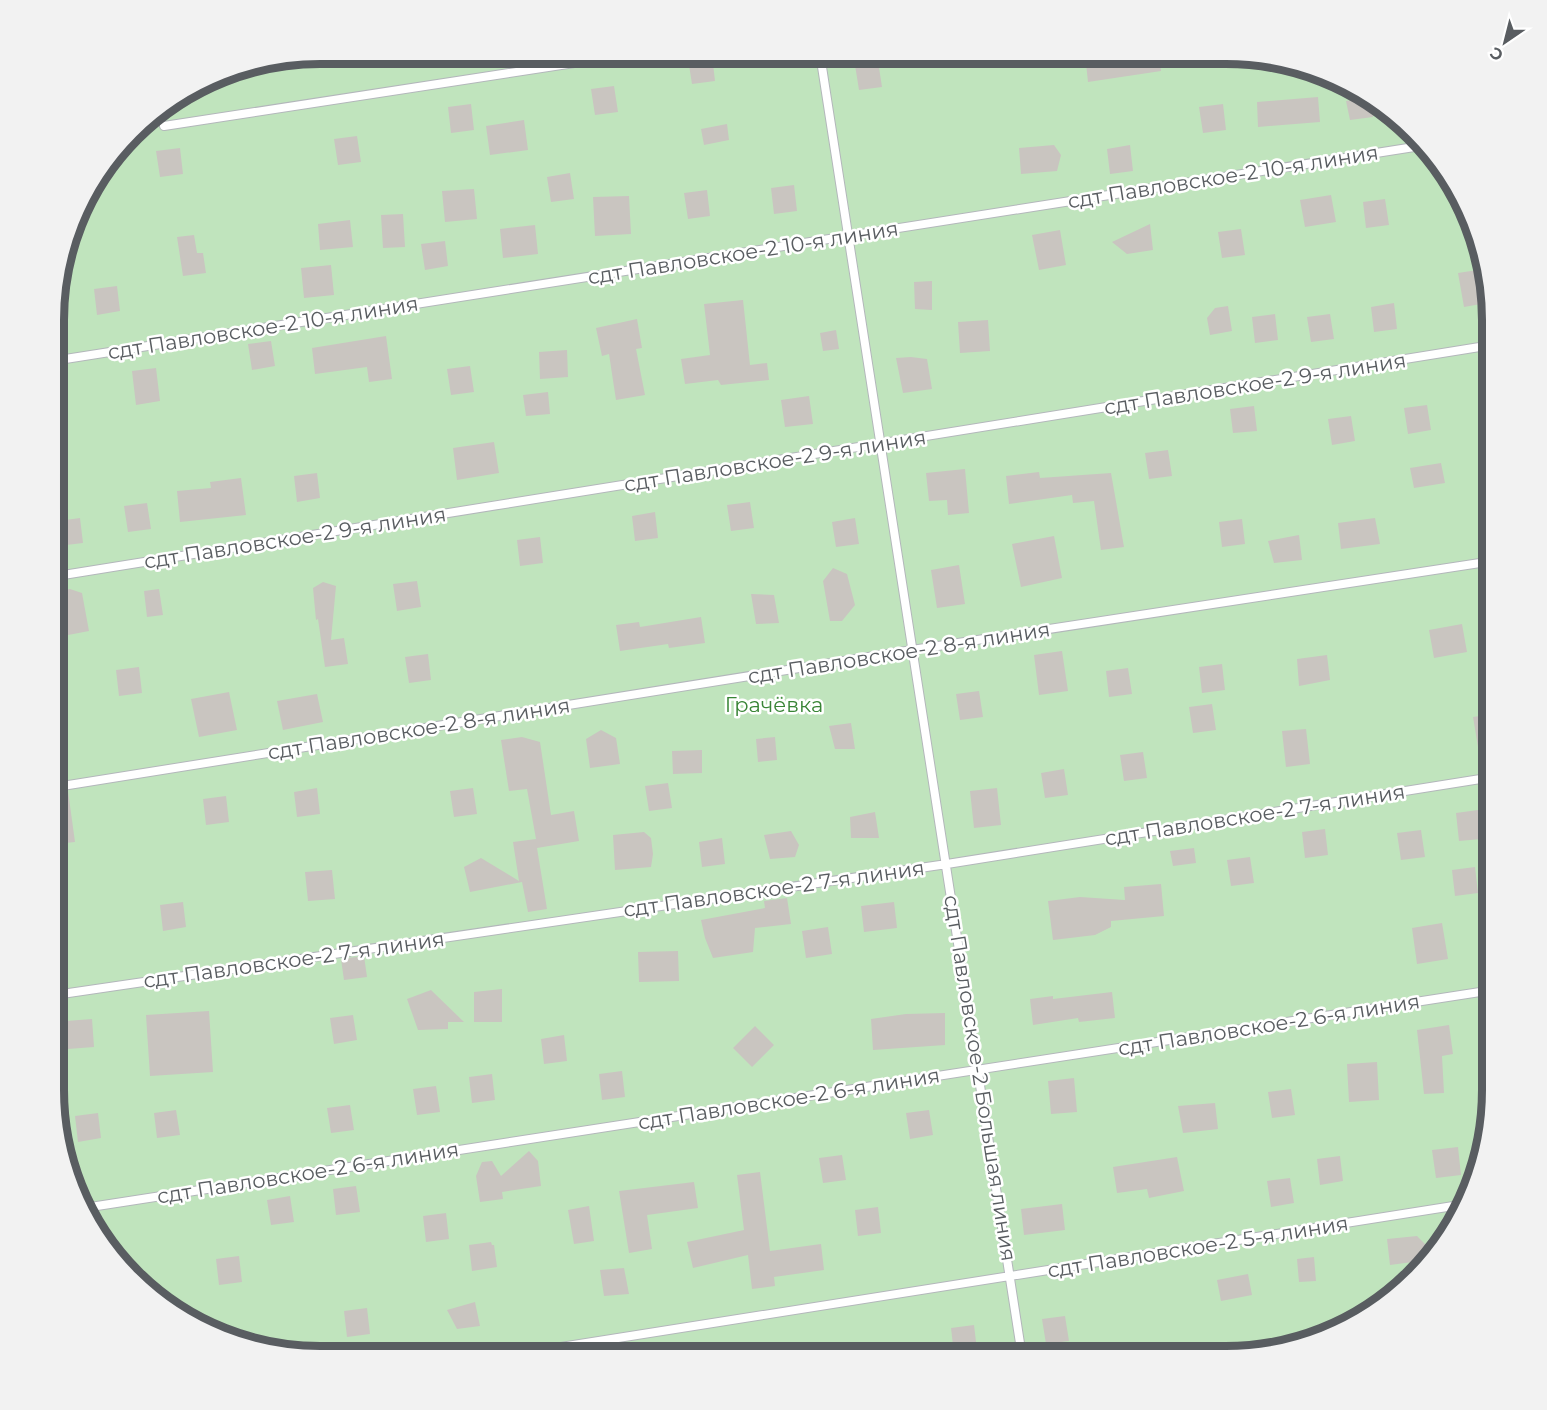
<svg xmlns="http://www.w3.org/2000/svg" width="1547" height="1410" font-family="Montserrat,sans-serif">
  <style>
    .green { fill: #c0e4bd }
    .building { fill: #c9c5c0 }
    .lines { fill: none; stroke-linecap: round; stroke-linejoin: round }
    .service-casing { stroke: #b3b7bb; stroke-width: 10 }
    .service { stroke: #fff; stroke-width: 8 }
    .labels { text-anchor: middle; stroke-width: 5; stroke-linejoin: round; paint-order: stroke }
    .street-label { font-size: 21px; fill: #595d61; stroke: #fff }
    .park-label { font-size: 21px; fill: #388435; stroke: #fff }
    .rim { fill: none; stroke: #595d61; stroke-width: 8 }
  </style>
  <rect width="100%" height="100%" fill="#ece9e0"/>
  <!-- green -->
  <path class="green" d="M321,54L1244,55L1345,82L1427,145L1473,219L1492,303L1493,1090L1466,1207L1402,1290L1328,1336L1243,1355L320,1356L203,1329L120,1265L74,1191L55,1106L59,269L90,188L145,120L235,68Z"/>
  <!-- building -->
  <path class="building" d="M1085,54L1159,55L1161,71L1088,82Z
    M712,55L715,81L692,84L688,59Z
    M878,61L882,87L859,90L855,65Z
    M614,86L618,112L595,115L591,89Z
    M1318,97L1320,122L1258,127L1257,102Z
    M1365,98L1372,103L1373,117L1350,120L1346,101Z
    M471,104L474,130L451,133L448,107Z
    M1223,104L1226,130L1203,133L1199,107Z
    M524,120L528,150L490,155L486,126Z
    M727,124L729,140L704,145L701,129Z
    M357,136L361,162L338,165L334,139Z
    M1054,145L1061,155L1057,171L1021,174L1019,148Z
    M1130,145L1133,171L1110,174L1107,149Z
    M180,148L183,174L160,177L156,151Z
    M570,173L574,199L551,202L547,177Z
    M794,185L797,211L774,214L771,188Z
    M474,189L477,219L445,222L442,191Z
    M707,190L710,216L688,219L684,193Z
    M1331,195L1336,222L1305,227L1300,200Z
    M629,196L631,234L595,236L593,197Z
    M1385,199L1389,225L1366,228L1363,202Z
    M403,214L405,247L383,248L381,215Z
    M350,220L353,247L320,250L318,224Z
    M1150,224L1153,250L1127,254L1112,242Z
    M535,225L538,254L503,258L500,229Z
    M1241,229L1245,255L1222,258L1218,232Z
    M1060,230L1066,265L1039,270L1032,235Z
    M194,235L197,253H203L206,273L183,276L177,237Z
    M445,241L448,266L425,270L421,244Z
    M331,265L334,295L304,298L301,268Z
    M1484,269L1492,302L1464,307L1458,273Z
    M932,281V310L915,309L914,282Z
    M117,286L120,311L97,315L94,289Z
    M743,300L750,365L767,363L769,380L721,385L718,380L685,384L681,359L710,355L704,304Z
    M1394,303L1397,329L1374,332L1371,307Z
    M1228,306L1232,331L1210,335L1207,318L1215,308Z
    M1275,314L1278,340L1255,343L1252,317Z
    M1330,314L1334,339L1311,342L1307,317Z
    M637,319L642,348L636,349L645,395L616,400L609,354L602,356L596,328Z
    M988,320L990,351L960,353L958,322Z
    M836,330L839,349L823,351L820,333Z
    M386,336L392,379L369,382L367,367L315,374L312,348Z
    M271,341L275,366L252,370L248,344Z
    M567,350L568,377L540,379L539,352Z
    M911,357L927,359L932,389L903,393L896,358Z
    M470,366L474,392L451,395L447,369Z
    M156,368L160,401L136,405L132,371Z
    M548,392L550,414L526,416L523,395Z
    M809,396L813,424L785,427L781,400Z
    M1427,405L1431,430L1408,434L1404,408Z
    M1254,406L1257,431L1233,433L1230,409Z
    M1351,416L1355,441L1332,445L1328,419Z
    M494,442L499,473L457,480L453,448Z
    M1168,450L1172,476L1149,479L1145,453Z
    M1441,463L1445,483L1414,488L1410,468Z
    M965,469L969,513L948,515L947,500L929,501L926,473Z
    M1039,472L1040,478L1111,473L1124,547L1101,550L1094,501L1073,503L1072,495L1009,504L1006,476Z
    M317,473L320,498L297,502L294,476Z
    M241,478L246,515L180,522L177,491L211,488L210,482Z
    M750,502L754,528L731,531L727,505Z
    M147,503L151,529L128,532L124,506Z
    M655,512L658,538L635,541L632,516Z
    M80,518L83,543L58,546V521Z
    M855,518L859,544L836,547L832,522Z
    M1375,518L1380,544L1341,549L1338,523Z
    M1242,519L1245,544L1222,547L1219,522Z
    M1299,535L1302,560L1274,563L1268,541Z
    M1054,536L1062,578L1021,587L1012,544Z
    M540,537L543,563L520,566L517,540Z
    M959,565L965,604L937,608L931,570Z
    M833,568L847,574L855,605L842,621H830L823,581Z
    M417,581L421,607L397,611L393,584Z
    M323,582L336,586L331,640L344,638L348,664L325,667L318,619L316,620L313,588Z
    M70,589L82,593L89,631L63,636L57,603V591Z
    M159,589L163,615L147,617L144,591Z
    M751,594L774,595L779,623L756,624Z
    M701,617L705,643L669,648L668,644L620,651L616,625L639,622L640,627Z
    M1462,624L1467,652L1434,658L1429,630Z
    M1062,651L1068,691L1039,695L1034,655Z
    M428,654L431,680L409,683L405,657Z
    M1327,655L1330,680L1299,686L1297,659Z
    M1222,664L1225,690L1202,693L1199,667Z
    M139,667L142,693L119,696L116,670Z
    M1128,668L1132,694L1109,697L1106,671Z
    M979,691L983,717L960,720L956,694Z
    M229,692L237,730L199,737L191,699Z
    M317,694L323,722L283,730L277,701Z
    M1212,704L1216,730L1193,733L1189,707Z
    M1493,714V745L1478,747L1473,717Z
    M851,723L855,749H835L829,726Z
    M1306,729L1310,764L1286,767L1282,731Z
    M601,730L616,738L620,764L590,768L586,739Z
    M522,737L540,742L551,815L574,811L579,841L537,848L547,909L528,912L522,882L470,892L464,867L481,858L519,881L513,842L536,839L527,789L509,791L501,740Z
    M775,737L777,760L758,762L756,739Z
    M702,750V773L673,774L672,751Z
    M1143,752L1147,778L1124,781L1120,755Z
    M1064,769L1068,795L1045,798L1041,773Z
    M668,783L672,808L649,811L645,786Z
    M317,788L320,814L297,817L294,792Z
    M473,788L477,814L454,817L450,791Z
    M997,788L1001,825L974,828L970,791Z
    M68,791L75,842L56,844V793Z
    M226,796L229,822L206,825L203,799Z
    M1478,810L1481,839L1459,841L1456,813Z
    M875,812L879,838H851L850,817Z
    M1325,829L1328,855L1305,858L1302,832Z
    M1421,830L1425,857L1401,860L1397,833Z
    M791,831L799,845L795,857L770,859L764,835Z
    M644,832L651,838L653,854L651,867L615,870L613,835Z
    M722,838L725,864L702,867L699,842Z
    M1194,848L1196,863L1173,866L1170,851Z
    M1250,857L1254,883L1231,886L1227,860Z
    M1475,867L1478,893L1455,896L1452,870Z
    M332,870L335,899L308,901L305,872Z
    M1161,884L1164,916L1111,921V927L1095,935L1053,940L1048,901L1080,897L1125,900L1124,887Z
    M787,898L791,924L755,928L753,952L713,958L705,938L701,920L765,908L764,901Z
    M183,902L186,927L163,931L160,905Z
    M894,902L897,928L864,932L861,906Z
    M1442,923L1448,959L1417,964L1412,928Z
    M828,927L832,954L806,958L802,931Z
    M678,951L679,981L639,982L638,952Z
    M364,956L367,977L344,980L341,959Z
    M502,989V1022H474V992Z
    M431,990L464,1022H448V1029L418,1030L407,999Z
    M1112,992L1115,1018L1079,1022L1078,1018L1033,1025L1030,999L1053,996V999Z
    M209,1011L213,1072L150,1076L146,1015Z
    M945,1013V1045L873,1050L871,1019L906,1014Z
    M353,1015L357,1040L334,1044L330,1018Z
    M92,1019L94,1047L68,1049L66,1021Z
    M1449,1025L1453,1054L1442,1056L1444,1093L1424,1094L1417,1030Z
    M755,1026L774,1045L752,1067L733,1048Z
    M564,1035L567,1061L544,1064L541,1039Z
    M1377,1062L1379,1100L1349,1102L1347,1064Z
    M622,1071L625,1097L602,1100L599,1074Z
    M492,1074L495,1100L472,1103L469,1077Z
    M1074,1078L1077,1112L1051,1114L1048,1081Z
    M436,1086L440,1112L417,1115L413,1089Z
    M1291,1089L1295,1115L1272,1118L1268,1092Z
    M1215,1103L1218,1129L1183,1133L1178,1106Z
    M350,1105L354,1130L331,1133L327,1108Z
    M176,1110L180,1135L157,1138L154,1113Z
    M929,1110L933,1135L910,1139L906,1113Z
    M98,1113L101,1138L78,1142L75,1116Z
    M1458,1147L1461,1175L1436,1178L1432,1150Z
    M529,1151L538,1161L541,1186L502,1192L503,1199L480,1202L476,1176L482,1162L492,1161L501,1176Z
    M842,1155L846,1180L823,1183L819,1158Z
    M1340,1156L1343,1181L1320,1185L1317,1159Z
    M1177,1157L1184,1191L1149,1198L1147,1189L1117,1193L1113,1167Z
    M760,1172L770,1251L821,1244L824,1270L774,1277L775,1286L752,1289L748,1255L693,1268L687,1242L744,1230L737,1175Z
    M1290,1178L1294,1203L1271,1207L1267,1181Z
    M694,1182L698,1208L647,1215L652,1249L629,1253L619,1191Z
    M356,1186L360,1212L336,1215L333,1189Z
    M290,1196L294,1222L271,1225L267,1200Z
    M1062,1204L1065,1230L1024,1235L1021,1209Z
    M589,1206L594,1241L574,1244L568,1210Z
    M878,1207L881,1233L858,1236L855,1210Z
    M446,1213L449,1239L426,1242L423,1216Z
    M1417,1236L1427,1246L1420,1261L1390,1265L1387,1239Z
    M491,1242L492,1245H494L497,1267L472,1271L469,1245Z
    M239,1256L242,1282L219,1285L216,1259Z
    M1314,1257L1316,1281L1299,1282L1297,1259Z
    M624,1268L629,1294L604,1296L600,1270Z
    M1248,1274L1252,1295L1221,1301L1217,1280Z
    M475,1302L480,1326L457,1329L447,1310Z
    M367,1308L370,1334L347,1337L344,1311Z
    M1065,1316L1069,1341L1046,1344L1042,1319Z
    M974,1325L977,1350L954,1354L951,1328Z"/>
  <g class="lines">
    <defs>
      <path id="service" d="M820,54L1022,1356
        M164,126L633,54
        M59,360L1427,145
        M57,576L1492,345
        M56,787L912,650L1493,561
        M55,995L947,864L1493,777
        M84,1208L1493,990
        M504,1356L1466,1204"/>
    </defs>
    <!-- service casing -->
    <use href="#service" class="service-casing"/>
    <!-- service -->
    <use href="#service" class="service"/>
  </g>
  <g class="labels">
    <!-- street labels -->
    <g class="street-label">
      <text transform="translate(1223 177) rotate(-9)" y="7">сдт Павловское-2 10-я линия</text>
      <text transform="translate(743 253) rotate(-9)" y="7">сдт Павловское-2 10-я линия</text>
      <text transform="translate(263 328) rotate(-9)" y="7">сдт Павловское-2 10-я линия</text>
      <text transform="translate(1255 384) rotate(-9)" y="7">сдт Павловское-2 9-я линия</text>
      <text transform="translate(775 461) rotate(-9)" y="7">сдт Павловское-2 9-я линия</text>
      <text transform="translate(295 538) rotate(-9)" y="7">сдт Павловское-2 9-я линия</text>
      <text transform="translate(899 653) rotate(-9)" y="7">сдт Павловское-2 8-я линия</text>
      <text transform="translate(419 729) rotate(-9)" y="7">сдт Павловское-2 8-я линия</text>
      <text transform="translate(1255 815) rotate(-9)" y="7">сдт Павловское-2 7-я линия</text>
      <text transform="translate(774 889) rotate(-8)" y="7">сдт Павловское-2 7-я линия</text>
      <text transform="translate(294 960) rotate(-8)" y="7">сдт Павловское-2 7-я линия</text>
      <text transform="translate(1269 1025) rotate(-9)" y="7">сдт Павловское-2 6-я линия</text>
      <text transform="translate(980 1078) rotate(81)" y="7">сдт Павловское-2 Большая линия</text>
      <text transform="translate(789 1099) rotate(-9)" y="7">сдт Павловское-2 6-я линия</text>
      <text transform="translate(308 1173) rotate(-9)" y="7">сдт Павловское-2 6-я линия</text>
      <text transform="translate(1198 1247) rotate(-9)" y="7">сдт Павловское-2 5-я линия</text>
    </g>
    <!-- park labels -->
    <g class="park-label">
      <text x="774" y="712">Грачёвка</text>
    </g>
  </g>
  <!-- crop -->
  <path d="M0 0H1547V1410H0ZM320 64H1226A256 256 0 0 1 1482 320V1090A256 256 0 0 1 1226 1346H320A256 256 0 0 1 64 1090V320A256 256 0 0 1 320 64Z" fill="#f2f2f2" fill-rule="evenodd"/>
  <path class="rim" d="M320 64H1226A256 256 0 0 1 1482 320V1090A256 256 0 0 1 1226 1346H320A256 256 0 0 1 64 1090V320A256 256 0 0 1 320 64Z"/>
  <!-- north arrow -->
  <g transform="translate(1505 42) rotate(215)" stroke="#ffffff" stroke-width="4.5" paint-order="stroke">
  <path d="M0-4.5L10 22L0 15L-10 22Z" fill="#595d61"/>
  <text y="-9" font-size="16" font-weight="bold" text-anchor="middle" fill="#595d61">С</text>
  </g>
</svg>
